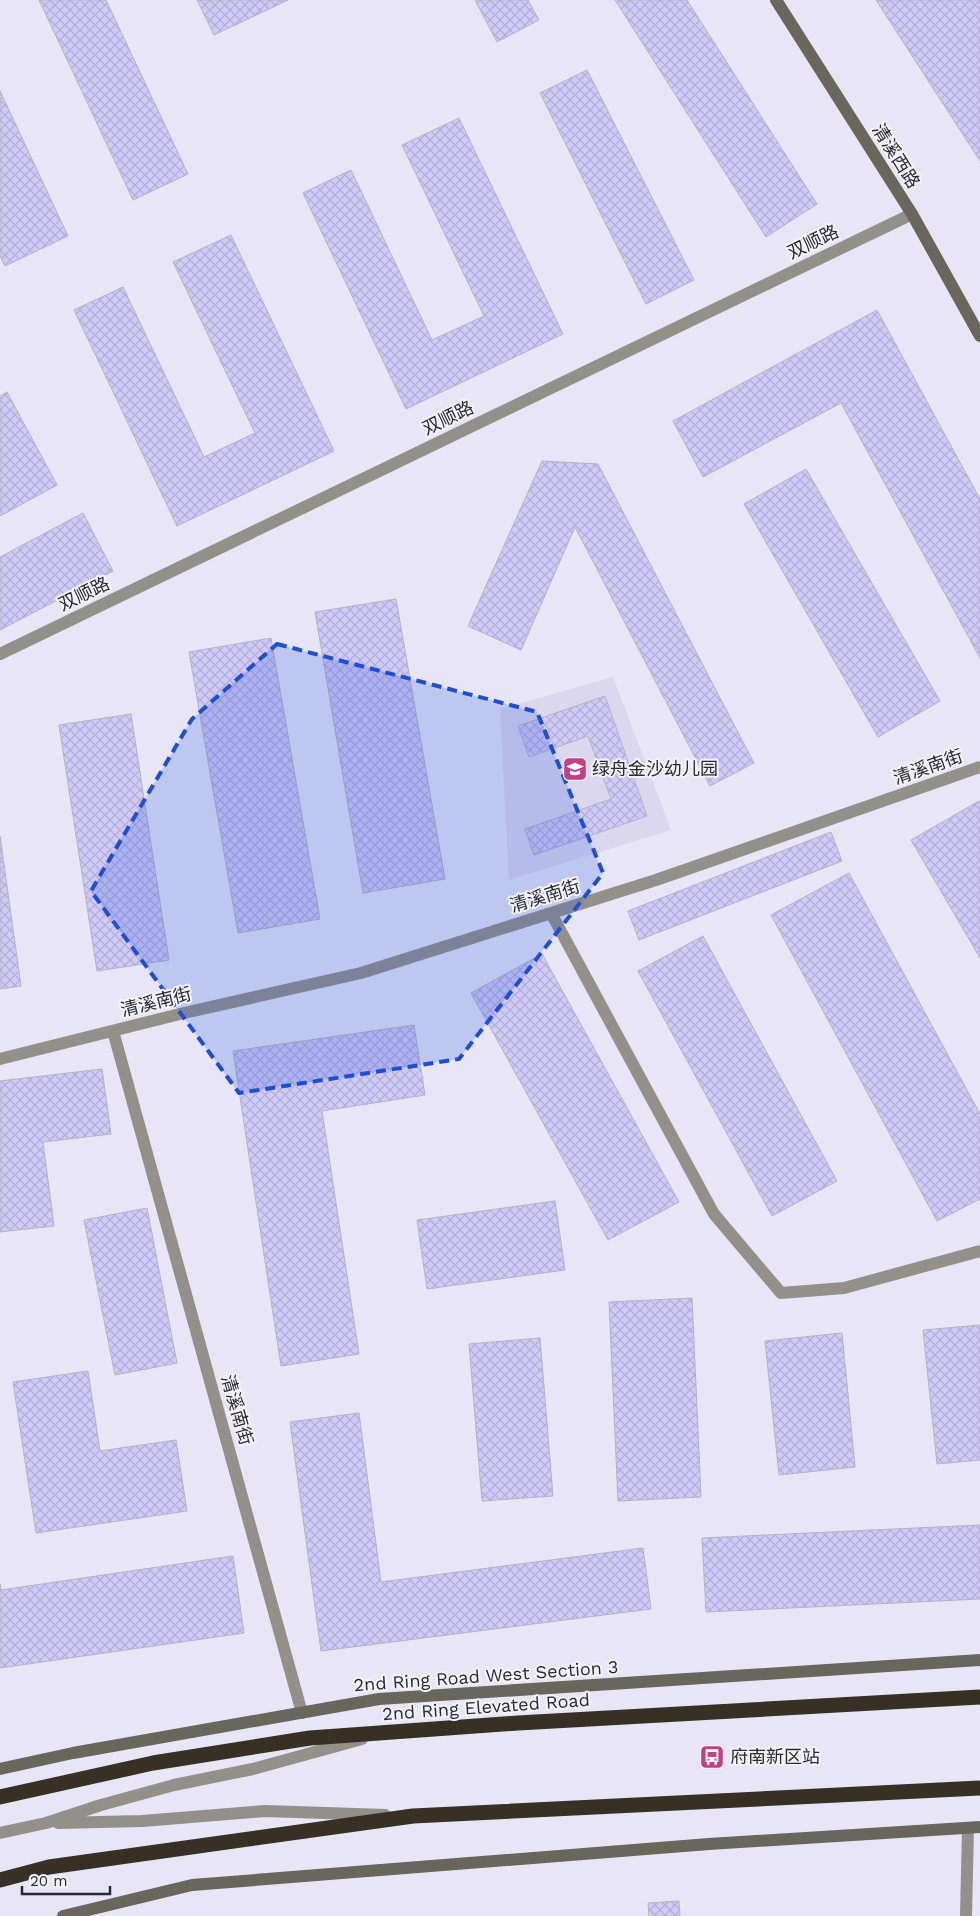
<svg xmlns="http://www.w3.org/2000/svg" width="980" height="1916" font-family="'Work Sans','Noto Sans SC',sans-serif">
  <style>
    .built { fill: #dbd7ef }
    .building { fill: url(#building-cross-hatch); stroke: #b4b2c2 }
    .lines { fill: none; stroke-linecap: round; stroke-linejoin: round }
    .lane { stroke: #929089; stroke-width: 12 }
    .street { stroke: #929089; stroke-width: 12 }
    .secondary { stroke: #69665c; stroke-width: 12 }
    .highway { stroke: #363124; stroke-width: 15 }
    .marked { fill: #1d4ed8; fill-opacity: 0.2; stroke: #1d4ed8; stroke-width: 4; stroke-dasharray: 10 6; stroke-linejoin: round }
    .labels { text-anchor: middle; stroke-width: 4; stroke-linejoin: round; paint-order: stroke }
    .street-label { font-size: 18px; fill: #29292f; stroke: #f4f3fd }
    .poi-label { font-size: 18px; fill: #29292f; stroke: #f4f3fd; text-anchor: start }
  </style>
  <defs>
    <pattern id="building-cross-hatch" width="8" height="8" patternUnits="userSpaceOnUse" patternTransform="scale(1.25)"><rect width="8" height="8" fill="#d1caf9"/><path d="M0 0l8 8M0 8l8-8" fill="none" stroke="#b3aed6"/></pattern>
  </defs>
  <rect width="100%" height="100%" fill="#e7e5f6"/>
  <!-- built -->
  <path class="built" d="M613,677L671,830L509,880L500,709Z"/>
  <!-- building -->
  <path class="building" d="M39,0H106L188,174L133,200Z
    M197,0H288L214,35Z
    M475,0H528L539,20L497,42Z
    M615,0H687L817,204L766,237Z
    M876,0H980V161Z
    M587,70L694,280L646,304L540,93Z
    M0,91L68,236L5,266L0,256Z
    M459,118L563,334L406,409L303,193L351,170L432,340L484,316L402,145Z
    M231,235L334,451L177,526L74,310L123,287L204,457L255,433L173,262Z
    M877,310L980,499V658L841,403L703,477L673,421Z
    M7,392L57,485L0,516V396Z
    M542,461L598,464L754,763L710,786L575,527L521,650L468,626Z
    M806,469L940,701L878,737L744,504Z
    M83,513L113,571L0,630V557Z
    M396,599L445,879L363,893L315,612Z
    M271,638L320,919L238,933L189,652Z
    M605,696L647,816L534,855L525,829L611,799L588,736L529,757L518,726Z
    M131,714L169,960L97,971L59,725Z
    M979,801L980,803V958L911,840Z
    M831,832L842,861L639,940L628,911Z
    M0,836L21,986L0,989Z
    M849,873L980,1114V1199L937,1221L771,915Z
    M703,936L837,1181L772,1216L638,971Z
    M542,954L679,1202L608,1240L471,993Z
    M414,1025L425,1095L322,1111L359,1354L281,1366L233,1051Z
    M102,1069L111,1134L43,1142L54,1226L0,1232V1081Z
    M555,1201L565,1270L427,1289L417,1220Z
    M147,1208L177,1363L115,1375L84,1220Z
    M692,1298L701,1497L618,1501L609,1302Z
    M980,1325V1460L937,1464L923,1330Z
    M842,1333L855,1467L779,1475L765,1341Z
    M540,1338L553,1496L482,1501L469,1344Z
    M88,1371L100,1451L176,1440L187,1511L36,1533L13,1382Z
    M359,1413L381,1582L643,1548L651,1609L321,1651L290,1422Z
    M980,1525V1599L706,1612L702,1538Z
    M233,1556L244,1633L0,1668V1584L1,1590Z
    M679,1901L680,1916H649L648,1903Z"/>
  <g class="lines">
    <!-- lane -->
    <path class="lane" d="M58,1823L142,1821L265,1811L385,1815
      M0,1833L46,1823L101,1805L174,1785L253,1769L362,1739"/>
    <!-- street -->
    <path class="street" d="M0,654L912,214
      M551,913L714,1214L781,1293L844,1288L980,1251
      M113,1031L302,1713
      M0,1059L184,1013L361,973L656,880L980,767
      M966,1916L968,1828"/>
    <!-- secondary -->
    <path class="secondary" d="M776,0L912,214L980,336
      M0,1769L73,1753L379,1699L980,1660
      M63,1916L192,1885L709,1844L980,1827"/>
    <!-- highway -->
    <path class="highway" d="M0,1797L153,1763L310,1738L518,1723L980,1697
      M0,1880L49,1867L413,1816L980,1788"/>
  </g>
  <!-- marked area -->
  <path class="marked" d="M277,644L537,712L603,873L459,1059L239,1093L91,891L192,719Z"/>
  <!-- icons -->
  <defs>
    <symbol id="school-square" viewBox="-11 -11 22 22"><rect x="-9" y="-9" width="18" height="18" rx="4" fill="#c24087" stroke="#f4f3fd"/><path d="M0-5L7-2L0 1L-7-2ZM-4 1L0 2.5L4 1V4Q0 6-4 4Z" fill="#fff"/></symbol>
    <symbol id="bus-square" viewBox="-11 -11 22 22"><rect x="-9" y="-9" width="18" height="18" rx="4" fill="#c24087" stroke="#f4f3fd"/><path d="M-5-6H5V4H4V6H2V4H-2V6H-4V4H-5ZM-3.5-4V0h7V-4ZM-3.5 1.2v1.5H-2V1.2ZM2 1.2v1.5H3.5V1.2Z" fill="#fff"/></symbol>
  </defs>
  <g fill-rule="evenodd">
    <use href="#school-square" x="561" y="755" width="28" height="28"/>
    <use href="#bus-square" x="698" y="1743" width="28" height="28"/>
  </g>
  <g class="labels">
    <!-- street labels -->
    <g class="street-label">
      <text transform="translate(896 156) rotate(58)" y="6">清溪西路</text>
      <text transform="translate(813 242) rotate(-26)" y="6">双顺路</text>
      <text transform="translate(448 418) rotate(-26)" y="6">双顺路</text>
      <text transform="translate(84 594) rotate(-26)" y="6">双顺路</text>
      <text transform="translate(928 767) rotate(-19)" y="6">清溪南街</text>
      <text transform="translate(545 896) rotate(-17)" y="6">清溪南街</text>
      <text transform="translate(156 1002) rotate(-14)" y="6">清溪南街</text>
      <text transform="translate(237 1410) rotate(74)" y="6">清溪南街</text>
      <text transform="translate(486 1676) rotate(-4)" y="6">2nd Ring Road West Section 3</text>
      <text transform="translate(486 1707) rotate(-4)" y="6">2nd Ring Elevated Road</text>
    </g>
    <!-- poi labels -->
    <g class="poi-label">
      <text x="592" y="775">绿舟金沙幼儿园</text>
      <text x="730" y="1763">府南新区站</text>
    </g>
  </g>
  <!-- scale -->
  <path d="M22 1886v8h88v-8" fill="none" stroke="#29292f" stroke-width="2.5"/>
  <text x="30" y="1886" font-size="15" fill="#29292f" stroke="#f4f3fd" stroke-width="4" paint-order="stroke">20 m</text>
</svg>
